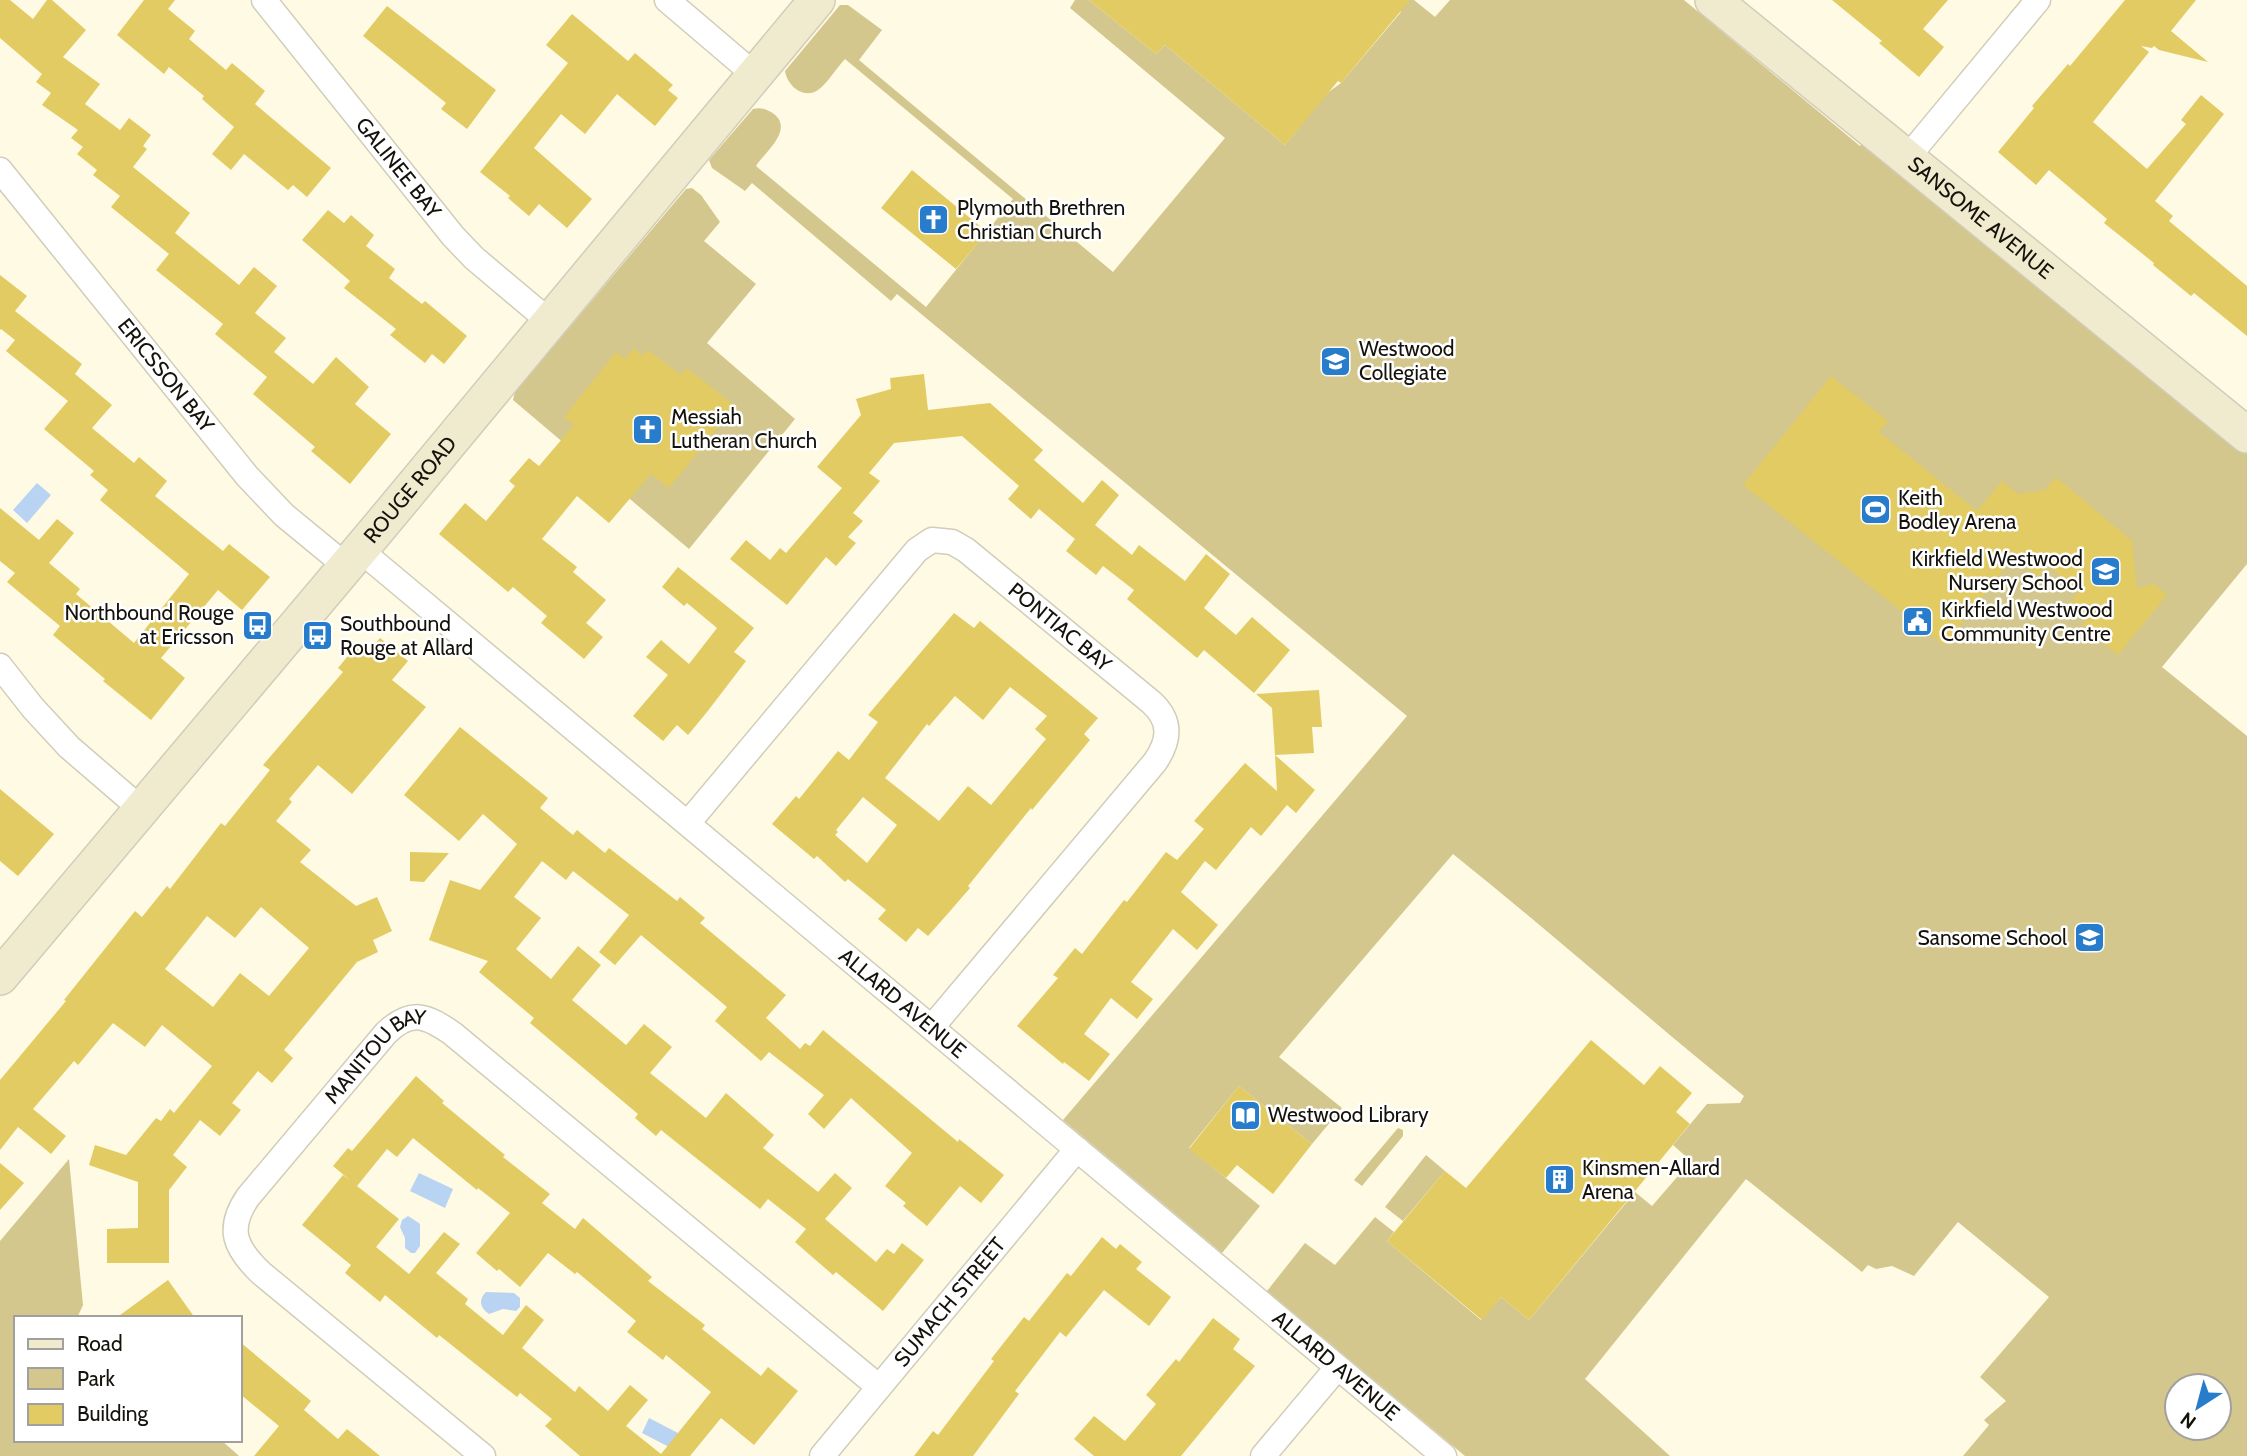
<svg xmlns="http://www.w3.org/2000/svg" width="2247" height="1456" font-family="Cabin,sans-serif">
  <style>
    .green { fill: #d3c78d; fill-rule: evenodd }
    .water { fill: #b9d4f2 }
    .building { fill: #e1cb62; fill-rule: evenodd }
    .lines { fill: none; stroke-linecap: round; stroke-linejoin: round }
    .street-casing { stroke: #d1cdb9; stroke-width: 27 }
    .secondary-casing { stroke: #d1cdb9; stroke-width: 38 }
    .street { stroke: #fff; stroke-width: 24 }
    .secondary { stroke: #f0ebcf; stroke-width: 35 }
    .labels { text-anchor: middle; stroke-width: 5; stroke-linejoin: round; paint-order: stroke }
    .street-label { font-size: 21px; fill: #14120b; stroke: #fff }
    .poi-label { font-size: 21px; fill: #14120b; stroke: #fff; text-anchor: start }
  </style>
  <rect width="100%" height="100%" fill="#fefae4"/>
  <!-- green -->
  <path class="green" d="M1075,0H1089L1156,54L1165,45L1285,145L1326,94L1341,83L1401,12L1389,0H1414L1435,17L1450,0H1684L1860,146L1873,131L2247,435V564L2162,667L2247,736V1456H1963L1989,1425L1984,1420L2006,1401L1980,1377L2049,1297L1958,1222L1914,1276L1892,1266L1876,1269L1868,1265L1862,1272L1746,1179L1585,1379L1670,1456H1465L1267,1291L1305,1243L1335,1265L1375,1217L1394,1232L1387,1241L1481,1320L1501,1297L1529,1320L1635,1192L1652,1206L1691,1161L1673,1145L1707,1104L1740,1103L1744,1096C1646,1017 1552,933 1453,854L1279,1057L1342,1108L1312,1144L1239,1086L1189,1148L1260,1206L1222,1253L1063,1120L1407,716L897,294L891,301L752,183L745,191L712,168L709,160L753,109C761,107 767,109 774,114C794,130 765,152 756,166L926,307L1013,199L845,59C837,67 827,84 818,90C803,100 787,85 785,71L840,5H848L882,30L859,60L1113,272L1225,138L1070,8ZM2177,1386H2219V1428H2177Z
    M692,188L701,195L720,222L704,241L756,284L707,343L795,419L689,549L513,400L515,392L686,189Z
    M1398,1128L1403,1130V1136L1362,1186L1354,1180Z
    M1426,1155L1445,1171L1403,1221L1385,1207Z
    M69,1159L83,1305L77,1318H16V1440H221L239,1456H0V1241Z"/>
  <!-- water -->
  <path class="water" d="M37,483L51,495L27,523L13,510Z
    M419,1173L453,1189L445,1208L410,1191Z
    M408,1216L419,1223L420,1225V1246L415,1253H411L405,1248V1238L400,1227L402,1220Z
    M486,1292L514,1293L520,1298V1307L516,1311L503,1309L489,1314C480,1308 478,1300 486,1292Z
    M649,1418L678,1433L671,1448L642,1433Z"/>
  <!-- building -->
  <path class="building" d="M0,0H10L33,19L47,0H52L86,30L63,57L100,84L85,104L120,130L129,118L151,135L143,146L147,149L133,167L190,213L175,233L239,285L254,267L277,286L255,313L286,338L274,352L313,384L336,357L369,387L355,404L391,434L350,484L311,451L315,447L253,394L267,377L215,334L223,324L156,270L169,254L111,207L120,196L93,175L97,170L77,154L83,147L71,138L78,130L42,105L51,93L36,82L42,74L0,38Z
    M144,0H175L168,9L195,31L189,39L226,70L232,63L265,91L255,104L331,168L307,197L293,185L288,190L244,154L231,170L212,154L234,127L202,99L204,96L169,67L164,74L117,35Z
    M1089,0H1410L1341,83L1338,81L1285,145L1165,45L1156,54Z
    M1832,0H1948L1923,29L1944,47L1919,77L1879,43L1882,41Z
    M2125,0H2196L2171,31L2208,62L2159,50L2154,46L2152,48L2141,46L2149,52L2093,122L2147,169L2186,124L2181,120L2201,95L2224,114L2155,201L2173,216L2169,221L2247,286V336L2194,293L2191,296L2153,265L2154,263L2104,223L2107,219L2049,170L2036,185L1998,152L2034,108L2032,106L2068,64L2070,66Z
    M387,6L496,90L467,129L441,109L446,103L363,36Z
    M572,14L628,61L635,53L673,85L668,90L678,98L655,126L617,94L585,134L561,114L534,148L592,199L567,228L539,204L529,216L508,198L510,196L480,172L568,63L546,45Z
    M912,170L987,232L956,269L881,208Z
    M328,210L344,223L351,215L374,235L366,246L395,269L389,278L422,304L425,301L467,336L444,364L432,354L425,363L390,335L396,329L344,288L350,281L302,240Z
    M0,275L27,296L15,311L82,364L75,374L112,405L92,428L134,463L139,457L167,481L155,496L223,551L229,544L270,577L242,610L218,590L161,658L185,678L151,720L103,681L105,679L53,635L60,626L7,582L15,573L0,561V508L39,540L57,519L74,533L49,563L80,589L76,594L134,643L189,574L100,500L108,490L90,475L94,471L44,429L68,401L6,351L15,340L1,329L0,330Z
    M634,348L643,356L648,350L681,375L687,368L735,406L669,488L651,474L609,523L577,496L542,539L577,567L573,572L606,600L586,623L603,637L584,659L541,623L547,616L513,587L508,592L439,534L465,503L486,521L515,486L509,481L529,458L539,466L574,425L564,417L616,352L625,359Z
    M924,374L928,410L990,403L1043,450L1034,460L1083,503L1102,480L1119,495L1095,525L1132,555L1139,545L1185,581L1206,554L1230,574L1204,608L1236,635L1252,617L1290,650L1254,693L1204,650L1197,658L1159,626L1127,599L1134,590L1103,566L1096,575L1066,551L1075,539L1039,509L1031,519L1008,499L1019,486L962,436L894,443L869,473L880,481L853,513L863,521L848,537L856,543L836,566L826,557L787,605L730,559L746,540L770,560L780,548L786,553L842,488L817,467L861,415L856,399L891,389L890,378Z
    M1831,376L1888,421L1879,432L1977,511L2002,481L2018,494L2045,490L2056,477L2132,541L2137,588L2154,584L2167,595L2118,655L2082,625L2088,617L2070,603L2080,591L2047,565L2038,577L2014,557L1944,645L1743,485Z
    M678,567L754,628L734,652L746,661L707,712L688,735L677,725L663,741L633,716L668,675L646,657L661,640L689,664L717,628L687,603L684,606L662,587Z
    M954,613L974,628L980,621L1098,718L1084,734L1090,740L1032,810L1031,808L968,886L970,888L951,910L928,936L918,928L906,942L878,919L886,910L848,879L845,882L817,856L814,859L772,824L796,796L799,799L838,751L849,760L878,722L868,715ZM1010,687L1047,716L1035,729L1046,739L991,805L968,786L939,821L885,778L927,724L929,726L955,696L983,720ZM863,797L897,825L867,863L835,835L838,832L836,830Z
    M380,638L408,661L392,680L426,707L352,794L318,765L289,799L292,802L276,821L311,850L300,862L356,906L377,897L392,931L373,940L378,952L357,962L284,1050L293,1058L272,1083L258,1071L232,1103L241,1110L220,1136L200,1120L173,1155L187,1167L169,1190V1263H107V1229L138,1228V1182L89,1165L95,1145L126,1155L156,1118L161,1121L170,1109L174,1113L212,1066L162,1025L145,1047L113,1023L78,1065L74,1061L33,1109L66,1136L51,1154L18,1127L0,1150V1080L66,1001L64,1000L135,911L142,917L167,886L170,889L221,823L225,826L270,770L263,765L343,672L338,668L357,645L367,653ZM261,907L309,948L269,996L240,973L213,1007L165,969L207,916L235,938Z
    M1319,690L1322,727H1312L1314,753L1275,755L1272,708L1256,694Z
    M460,727L548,798L540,808L573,835L577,830L605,853L609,848L677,901L680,897L705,918L700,923L786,995L766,1018L800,1049L805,1043L810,1046L823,1030L958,1142L959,1139L1004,1175L981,1203L960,1186L927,1226L903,1206L906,1203L885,1186L912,1153L851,1098L824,1129L808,1114L824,1095L769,1052L761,1061L715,1021L727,1007L641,935L615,965L599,952L629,915L573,871L566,880L542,861L514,897L541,918L516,949L551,979L578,946L601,965L572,1000L626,1045L644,1024L672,1047L650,1073L706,1118L726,1093L774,1135L763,1148L818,1192L835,1173L852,1188L825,1219L876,1262L887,1249L894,1254L902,1243L924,1260L883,1311L836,1272L833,1275L795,1242L806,1229L768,1199L760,1209L661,1130L656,1136L635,1118L638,1114L530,1023L534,1018L479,972L488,961L429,940L450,880L480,890L517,844L483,814L459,841L404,795Z
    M1275,755L1315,790L1296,813L1287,805L1261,836L1251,827L1216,870L1205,861L1181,892L1218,925L1197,950L1173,929L1131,982L1153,999L1137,1019L1111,998L1084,1034L1110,1054L1089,1081L1064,1062L1063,1064L1017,1026L1058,978L1053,975L1075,948L1082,954L1124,900L1127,902L1166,852L1177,860L1204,829L1194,821L1245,763L1277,791Z
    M0,789L54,834L18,876L0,861Z
    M410,852L449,853L424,882L410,881Z
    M1591,1040L1644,1085L1660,1066L1692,1093L1676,1112L1690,1124L1529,1320L1501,1297L1482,1320L1387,1241L1445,1171L1466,1188Z
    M416,1076L444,1101L442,1103L505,1155L503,1157L550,1194L542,1203L575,1229L583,1218L652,1277L648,1281L705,1325L702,1329L761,1376L768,1367L798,1391L754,1445L721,1418L690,1456H580L545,1426L552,1419L520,1393L517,1397L439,1335L437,1338L385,1295L380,1302L345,1273L351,1265L302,1225L343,1175L351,1181L333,1166L348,1148L352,1151ZM413,1138L477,1190L478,1188L510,1213L476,1253L497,1271L499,1269L520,1287L548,1253L575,1274L577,1272L636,1321L627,1332L663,1360L666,1355L711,1392L661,1454L626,1426L648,1400L630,1385L608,1411L579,1386L575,1392L522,1348L544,1320L526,1305L503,1335L465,1304L468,1299L436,1273L460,1244L444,1232L409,1274L376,1247L399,1219L357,1186L387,1149L397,1157Z
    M1239,1086L1312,1144L1273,1194L1237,1165L1226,1178L1189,1149Z
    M0,1163L24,1183L0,1210Z
    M1102,1237L1116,1249L1120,1244L1142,1262L1136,1269L1171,1297L1149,1326L1104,1290L1066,1337L1060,1332L1015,1391L1019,1394L973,1456H914L933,1431L938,1435L994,1361L991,1359L1024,1317L1029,1321L1067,1273L1071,1276Z
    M168,1280L195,1318H116Z
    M1213,1318L1240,1339L1233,1349L1255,1366L1181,1456H1094L1074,1439L1094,1416L1125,1441L1156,1404L1146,1395L1176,1359L1179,1362Z
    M240,1342L311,1401L304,1410L338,1439L347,1429L380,1456H254L279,1426L240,1394Z"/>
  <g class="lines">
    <defs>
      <g id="street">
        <path id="s1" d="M264,0L453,236L474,258L550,322"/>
        <path d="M667,0L755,75"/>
        <path d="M1907,158L2038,0"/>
        <path id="s2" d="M0,170L247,476L284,515L346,566"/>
        <path id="s3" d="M360,550L1444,1456"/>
        <path d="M0,666L33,708L69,747L141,809"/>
        <path id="s4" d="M688,823L917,550L932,540L952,542L966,550L1151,702C1172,721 1170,740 1155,762L932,1027"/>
        <path id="s5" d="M483,1456L261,1273C235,1248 226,1229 248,1197L386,1033C411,1009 426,1015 453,1034L879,1387"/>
        <path id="s6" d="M822,1456L1077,1149"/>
        <path d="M1263,1456L1337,1368"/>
      </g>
      <g id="secondary">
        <path id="s7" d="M1713,0L2247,435"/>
        <path id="s8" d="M0,977L381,525L817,0"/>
      </g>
    </defs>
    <!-- street casing -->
    <use href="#street" class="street-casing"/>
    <!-- secondary casing -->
    <use href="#secondary" class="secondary-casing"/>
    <!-- street -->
    <use href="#street" class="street"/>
    <!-- secondary -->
    <use href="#secondary" class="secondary"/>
  </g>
  <!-- icons -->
  <defs>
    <symbol id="church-square" viewBox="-11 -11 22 22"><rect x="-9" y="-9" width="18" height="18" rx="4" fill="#277dcb" stroke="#fff"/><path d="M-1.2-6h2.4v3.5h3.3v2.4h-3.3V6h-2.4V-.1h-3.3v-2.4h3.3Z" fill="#fff"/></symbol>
    <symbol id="school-square" viewBox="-11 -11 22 22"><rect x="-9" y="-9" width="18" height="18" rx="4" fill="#277dcb" stroke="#fff"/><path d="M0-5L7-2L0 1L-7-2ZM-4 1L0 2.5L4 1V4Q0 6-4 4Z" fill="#fff"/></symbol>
    <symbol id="stadium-square" viewBox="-11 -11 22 22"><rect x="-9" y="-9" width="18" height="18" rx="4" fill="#277dcb" stroke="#fff"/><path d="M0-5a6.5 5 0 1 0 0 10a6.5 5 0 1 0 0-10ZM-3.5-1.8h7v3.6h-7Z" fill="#fff"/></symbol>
    <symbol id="civic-square" viewBox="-11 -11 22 22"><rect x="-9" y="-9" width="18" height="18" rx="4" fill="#277dcb" stroke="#fff"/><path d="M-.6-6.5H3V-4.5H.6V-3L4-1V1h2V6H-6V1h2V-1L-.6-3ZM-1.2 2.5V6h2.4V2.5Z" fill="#fff"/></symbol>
    <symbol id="bus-square" viewBox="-11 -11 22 22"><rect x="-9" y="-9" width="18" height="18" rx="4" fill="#277dcb" stroke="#fff"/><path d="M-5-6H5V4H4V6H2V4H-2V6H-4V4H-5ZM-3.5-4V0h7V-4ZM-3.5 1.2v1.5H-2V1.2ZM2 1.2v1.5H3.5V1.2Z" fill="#fff"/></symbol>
    <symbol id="library-square" viewBox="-11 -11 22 22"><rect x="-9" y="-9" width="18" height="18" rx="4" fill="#277dcb" stroke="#fff"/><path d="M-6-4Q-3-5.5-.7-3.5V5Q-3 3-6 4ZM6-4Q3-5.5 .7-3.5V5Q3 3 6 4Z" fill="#fff"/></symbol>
    <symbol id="building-square" viewBox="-11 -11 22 22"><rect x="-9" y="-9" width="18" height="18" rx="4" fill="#277dcb" stroke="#fff"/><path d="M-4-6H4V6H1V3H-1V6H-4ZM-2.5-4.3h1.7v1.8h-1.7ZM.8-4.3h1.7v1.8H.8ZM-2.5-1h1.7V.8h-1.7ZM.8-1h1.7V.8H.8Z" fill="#fff"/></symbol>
  </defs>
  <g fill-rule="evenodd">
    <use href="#church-square" x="916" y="202" width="35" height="35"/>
    <use href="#school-square" x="1318" y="344" width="35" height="35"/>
    <use href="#church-square" x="630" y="412" width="35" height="35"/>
    <use href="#stadium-square" x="1858" y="492" width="35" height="35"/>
    <use href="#school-square" x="2088" y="554" width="35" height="35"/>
    <use href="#civic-square" x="1900" y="604" width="35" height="35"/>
    <use href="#bus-square" x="240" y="608" width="35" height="35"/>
    <use href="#bus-square" x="300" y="618" width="35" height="35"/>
    <use href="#school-square" x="2072" y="920" width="35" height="35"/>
    <use href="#library-square" x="1228" y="1098" width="35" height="35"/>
    <use href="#building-square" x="1542" y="1162" width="35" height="35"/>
  </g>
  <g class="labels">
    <!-- street labels -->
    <g class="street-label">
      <text dy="7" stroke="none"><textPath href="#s1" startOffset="215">GALINEE BAY</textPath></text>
      <text dy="7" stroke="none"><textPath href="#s7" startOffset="345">SANSOME AVENUE</textPath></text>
      <text dy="7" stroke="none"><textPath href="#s2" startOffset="264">ERICSSON BAY</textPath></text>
      <text dy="7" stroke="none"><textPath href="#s8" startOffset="637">ROUGE ROAD</textPath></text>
      <text dy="7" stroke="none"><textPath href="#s4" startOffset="532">PONTIAC BAY</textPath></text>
      <text dy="7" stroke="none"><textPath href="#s3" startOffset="707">ALLARD AVENUE</textPath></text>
      <text dy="7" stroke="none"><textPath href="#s5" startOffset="567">MANITOU BAY</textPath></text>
      <text dy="7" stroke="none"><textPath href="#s6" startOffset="200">SUMACH STREET</textPath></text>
      <text dy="7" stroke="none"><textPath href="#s3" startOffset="1272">ALLARD AVENUE</textPath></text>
    </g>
    <!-- poi labels -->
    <g class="poi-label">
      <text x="957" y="215">Plymouth Brethren<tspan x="957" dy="24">Christian Church</tspan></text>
      <text x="1359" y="356">Westwood<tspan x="1359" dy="24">Collegiate</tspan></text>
      <text x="671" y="424">Messiah<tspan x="671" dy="24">Lutheran Church</tspan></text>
      <text x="1898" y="505">Keith<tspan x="1898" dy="24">Bodley Arena</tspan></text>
      <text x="2083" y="566" text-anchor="end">Kirkfield Westwood<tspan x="2083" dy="24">Nursery School</tspan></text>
      <text x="1941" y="617">Kirkfield Westwood<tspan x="1941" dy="24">Community Centre</tspan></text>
      <text x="234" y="620" text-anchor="end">Northbound Rouge<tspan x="234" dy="24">at Ericsson</tspan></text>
      <text x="340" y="631">Southbound<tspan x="340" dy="24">Rouge at Allard</tspan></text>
      <text x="2067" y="945" text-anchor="end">Sansome School</text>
      <text x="1268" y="1122">Westwood Library</text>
      <text x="1582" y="1175">Kinsmen-Allard<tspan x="1582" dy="24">Arena</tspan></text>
    </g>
  </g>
  <!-- legend -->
  <rect x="14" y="1316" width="228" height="126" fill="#ffffff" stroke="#a1a09d" stroke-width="2"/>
  <rect x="28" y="1339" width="35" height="10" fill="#f0ebcf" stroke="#a1a09d" stroke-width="2"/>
  <text x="77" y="1351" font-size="21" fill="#14120b">Road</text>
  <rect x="28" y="1368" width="35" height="21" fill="#d3c78d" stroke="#a1a09d" stroke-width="2"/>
  <text x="77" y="1386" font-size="21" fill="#14120b">Park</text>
  <rect x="28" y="1404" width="35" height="21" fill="#e1cb62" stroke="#a1a09d" stroke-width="2"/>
  <text x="77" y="1421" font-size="21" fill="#14120b">Building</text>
  <!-- north arrow -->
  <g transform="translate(2198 1407) rotate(216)"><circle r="33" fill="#ffffff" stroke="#a1a09d" stroke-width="2"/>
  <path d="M0-5L12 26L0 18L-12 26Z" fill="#277dcb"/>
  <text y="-10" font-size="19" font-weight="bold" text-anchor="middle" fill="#14120b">N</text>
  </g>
</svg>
